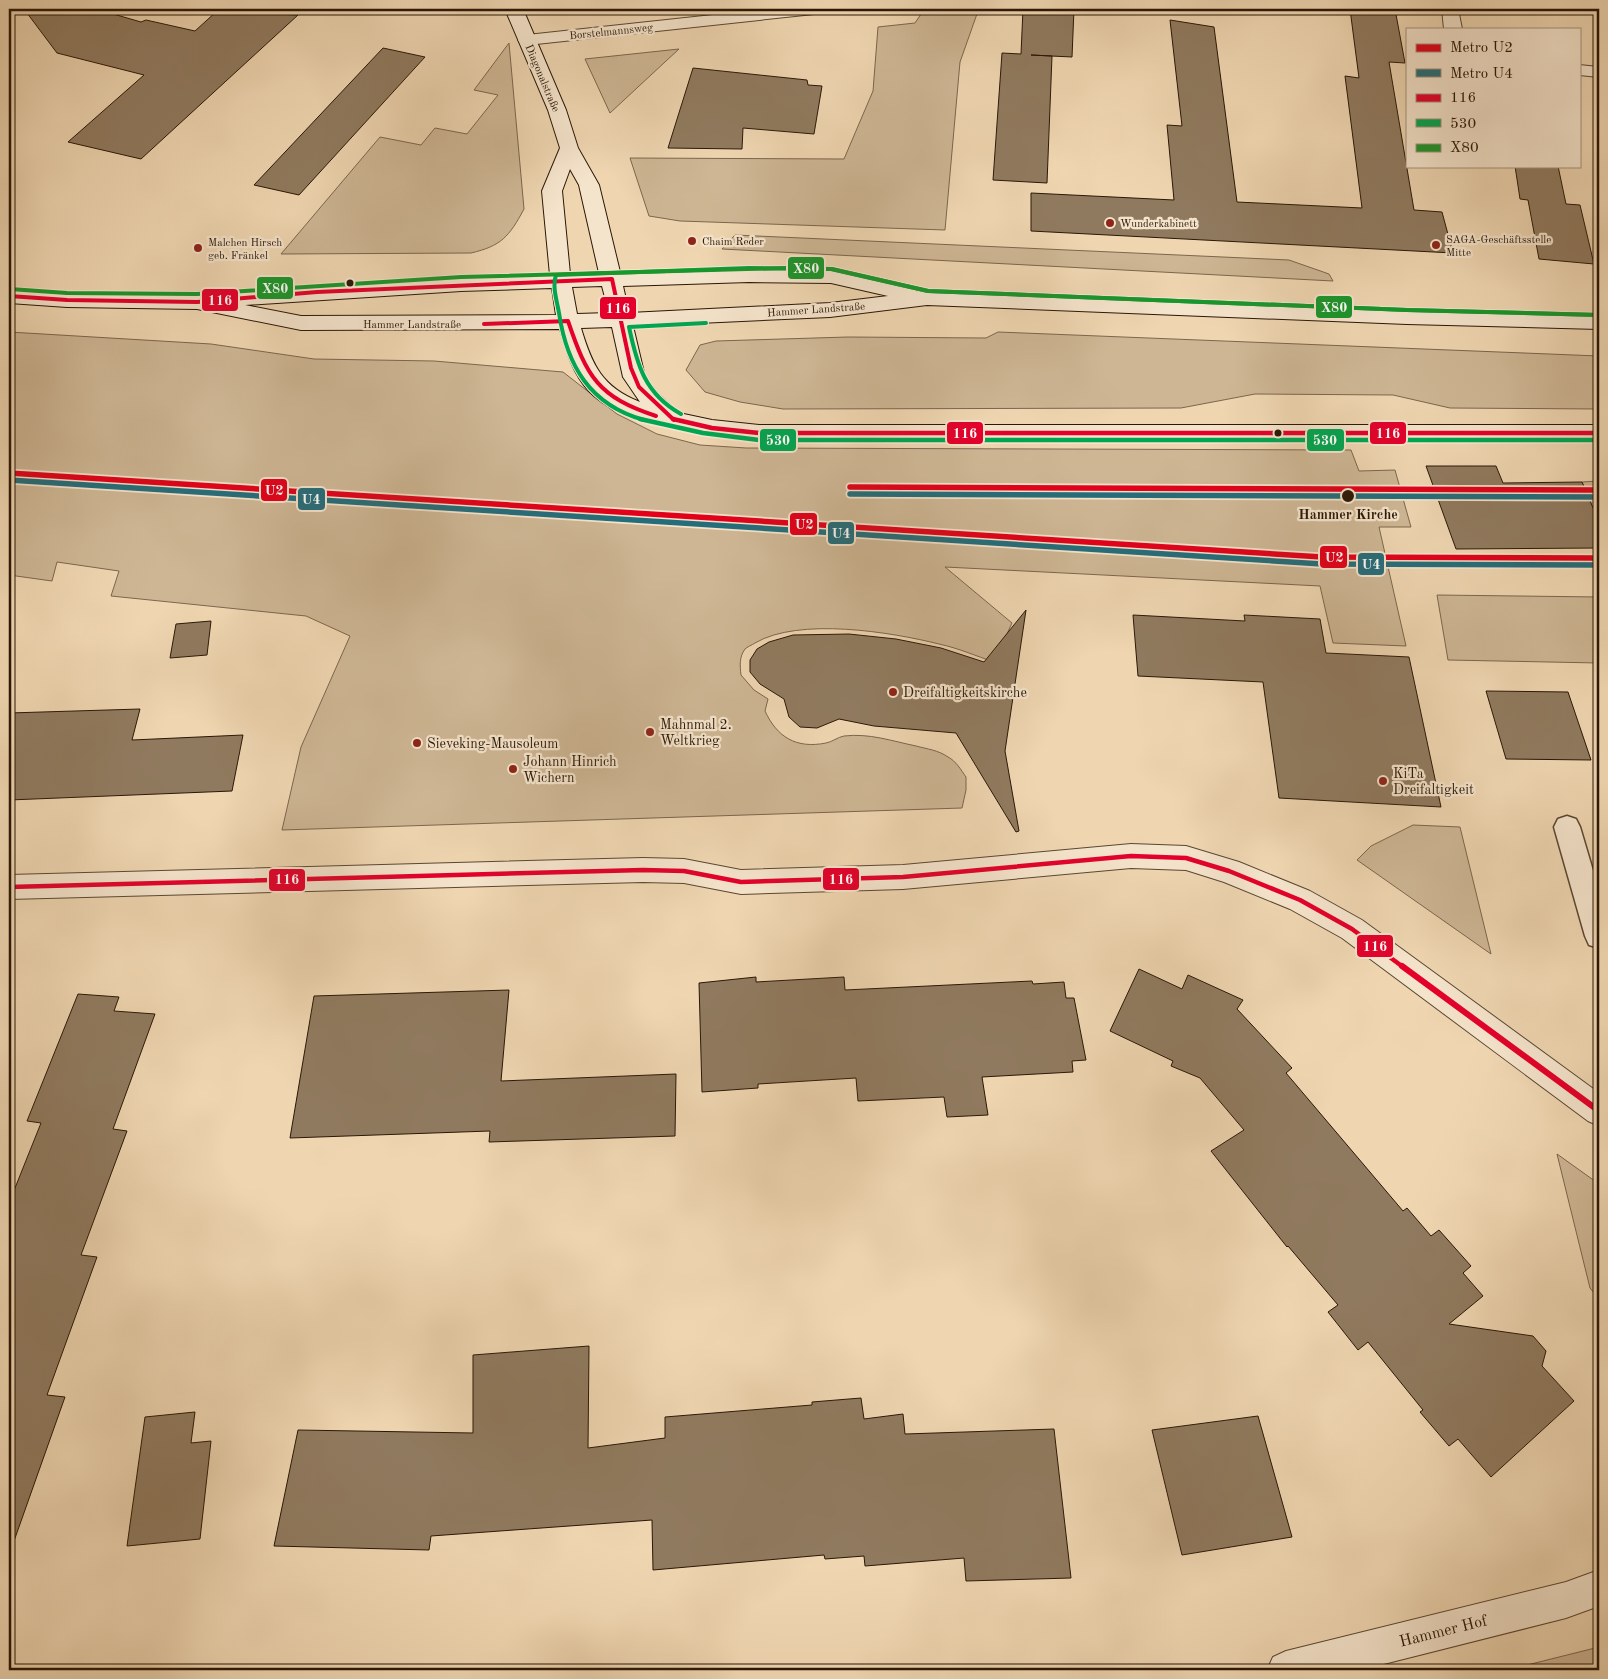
<svg xmlns="http://www.w3.org/2000/svg" width="1608" height="1679" font-family="'Old Standard TT',serif">
  <style>
    .green { fill: #ceb694; stroke: #7c664d }
    .building { fill: #907a5f; stroke: #2a1706 }
    .lines { fill: none; stroke-linecap: round; stroke-linejoin: round }
    .lane-casing { stroke: #5b4731; stroke-width: 3 }
    .street-casing { stroke: #5b4731; stroke-width: 2 }
    .secondary-casing { stroke: #2a1706; stroke-width: 2 }
    .lane { fill: #f5e4cc; fill-rule: evenodd }
    .street { fill: #f5e4cc; fill-rule: evenodd }
    .secondary { fill: #f5e4cc; fill-rule: evenodd }
    .bus-1-far2-casing { stroke: #f5e4cc; stroke-width: 6 }
    .bus-1-far1-casing { stroke: #f5e4cc; stroke-width: 8 }
    .bus-1-casing { stroke: #f5e4cc; stroke-width: 10 }
    .bus-2-far1-casing { stroke: #f5e4cc; stroke-width: 6 }
    .bus-2-casing { stroke: #f5e4cc; stroke-width: 8 }
    .bus-3-casing { stroke: #f5e4cc; stroke-width: 6 }
    .bus-1-far2 { stroke: #e4002b; stroke-width: 4 }
    .bus-1-far1 { stroke: #e4002b; stroke-width: 4.5 }
    .bus-1 { stroke: #e4002b; stroke-width: 6 }
    .bus-2-far1 { stroke: #00a651; stroke-width: 4 }
    .bus-2 { stroke: #00a651; stroke-width: 4.5 }
    .bus-3 { stroke: #1a962b; stroke-width: 4 }
    .metro-1-casing { stroke: #f5e4cc; stroke-width: 9 }
    .metro-2-casing { stroke: #f5e4cc; stroke-width: 9 }
    .metro-1 { stroke: #e2001a; stroke-width: 5.5 }
    .metro-2 { stroke: #256d7b; stroke-width: 5.5 }
    .poi-dot { fill: #8f2418; stroke: #f5e4cc; stroke-width: 2 }
    .bus-dot { fill: #2a1706; stroke: #f5e4cc; stroke-width: 2 }
    .labels { text-anchor: middle; stroke-width: 4.5; stroke-linejoin: round; paint-order: stroke }
    .far-street-label { font-size: 11px; fill: #2a1706; stroke: #f5e4cc }
    .far-poi-label { font-size: 11px; fill: #2a1706; stroke: #f5e4cc; text-anchor: start }
    .stop-label { font-size: 14px; font-weight: bold; fill: #2a1706; stroke: #f5e4cc }
    .poi-label { font-size: 14px; fill: #2a1706; stroke: #f5e4cc; text-anchor: start }
    .near-street-label { font-size: 16px; fill: #2a1706; stroke: #f5e4cc }
    .line-badge { stroke: #f5e4cc; stroke-width: 2 }
    .badge-label { font-size: 14px; text-anchor: middle; font-weight: bold; fill: #fff }
  </style>
  <rect width="100%" height="100%" fill="#efd6b1"/>
  <filter id="stains"><feTurbulence type="fractalNoise" baseFrequency=".004" numOctaves="4"/><feColorMatrix values="0 0 0 0 .2 0 0 0 0 .09 0 0 0 0 .02 0 0 0 .5 -.17"/></filter>
  <radialGradient id="worn" r=".72"><stop offset=".6" stop-color="#630" stop-opacity="0"/><stop offset="1" stop-color="#630" stop-opacity=".3"/></radialGradient>
  <!-- green -->
  <path class="green" d="M940,9H974L978,11L960,62L945,230L680,221L649,216L630,158L844,159L873,91L878,27L915,23L923,11Z
    M509,43L524,209C509,237 501,246 471,253L281,254L380,137L421,145L435,128L467,134L498,95L474,90Z
    M679,49L610,113L585,59Z
    M735,235L1289,260L1329,274L1333,281L722,249Z
    M9,332L211,344L314,359L434,361L563,372L617,414L657,434L700,445L746,448L1351,450L1359,471L1395,470L1411,527H1379L1406,646L1333,643L1320,586L945,567L1012,623L994,662C976,656 958,648 939,644C891,632 799,617 755,643C752,645 747,647 745,649C739,657 740,666 741,675L754,690L768,699L765,711C777,737 796,749 826,743C832,742 838,737 844,736C869,733 892,741 916,746C927,749 938,750 948,757C956,761 961,770 966,777V790L962,808L282,830L301,747L350,636L306,616L111,596L119,571L57,562L52,581L9,575Z
    M998,332L1599,356V409L1450,408L1393,395L1255,394L1181,408L783,409L740,402L705,392L686,370L700,345L716,341L848,337L986,338Z
    M1599,479V522L1582,482L1598,481Z
    M1437,595L1599,597V663L1448,660Z
    M1413,825L1460,827L1491,954L1357,860L1371,846Z
    M1557,1154L1599,1184V1299L1590,1288Z
    M1599,1647V1670H1507Z"/>
  <!-- building -->
  <path class="building" d="M24,9H96L141,22L146,20L195,31L217,11L298,15L141,159L68,142L144,75L57,53Z
    M1023,9H1074L1072,57L1031,55L1052,56L1047,183L993,180L1002,53L1021,54Z
    M1350,9H1395L1405,63L1389,62L1414,210L1442,212L1453,253L1031,231V193L1174,200L1167,125L1182,126L1170,20L1214,27L1237,202L1362,208L1345,76L1359,78Z
    M383,48L425,57L299,195L254,185Z
    M693,68L807,80L808,85L822,86L814,134L743,128L742,149L668,148Z
    M1515,166H1558L1566,204L1580,205L1594,264L1539,259L1528,200L1520,199Z
    M1426,466H1496L1503,483L1582,482L1599,522V548L1456,549Z
    M1026,610L1005,751L1019,831L1016,832L956,733L874,726L839,719L817,728L800,727L789,717L784,699L760,684L750,672V660L757,649L769,642L793,635L849,634L896,639L941,648L984,662Z
    M1133,615L1245,621L1244,615L1320,619L1326,653L1409,657L1441,807L1279,798L1263,682L1138,676Z
    M211,621L207,655L170,658L176,624Z
    M1486,691L1568,692L1591,760L1506,759Z
    M140,709L132,740L243,735L232,791L9,800V713Z
    M1139,969L1182,989L1188,975L1243,1000L1237,1009L1292,1068L1286,1073L1403,1211L1407,1208L1431,1236L1439,1230L1471,1266L1463,1273L1483,1296L1449,1324L1533,1336L1546,1351L1542,1366L1574,1401L1491,1477L1458,1439L1449,1446L1420,1412L1423,1410L1368,1342L1358,1350L1328,1312L1338,1305L1288,1246L1287,1247L1211,1151L1244,1130L1200,1078L1171,1066L1173,1061L1110,1031Z
    M756,977V982L844,977L845,990L1032,981L1033,984L1064,982L1066,998H1074L1086,1060L1072,1061L1073,1072L982,1077L988,1115L947,1117L944,1097L858,1101L856,1078L758,1084V1088L702,1092L699,983Z
    M509,990L501,1081L676,1074L675,1136L489,1142L490,1131L290,1138L314,996Z
    M78,994L119,997L114,1011L155,1014L113,1129L127,1131L81,1255L97,1257L47,1395L65,1397L14,1541L9,1540V1203L41,1123L27,1121Z
    M589,1346L588,1448L665,1438V1417L812,1405V1402L861,1398L864,1419L903,1414L905,1434L1054,1429L1071,1578L966,1581L964,1558L865,1566L864,1556L825,1559L824,1555L653,1570L652,1520L431,1536L429,1550L274,1546L298,1430L473,1433V1355Z
    M195,1412L191,1443L211,1441L200,1539L127,1546L145,1417Z
    M1258,1416L1292,1537L1182,1555L1152,1430Z"/>
  <g class="lines">
    <defs>
      <path id="lane" d="M1567,816L1576,819L1580,827L1599,891V948L1589,945L1585,936L1554,827L1558,819Z"/>
      <path id="street" d="M768,9H823L820,13L814,14L527,45L521,44L518,40L521,36L527,35Z
        M1442,9H1458L1462,29H1444Z
        M1579,65L1599,67V77L1579,75Z
        M1131,844L1186,846L1239,862L1310,891L1362,920L1599,1093V1126L1588,1121L1342,938L1290,909L1224,882L1186,870L1131,868L903,889L741,894L684,883L643,882L9,899V875L643,858L684,859L741,870L903,865Z
        M1599,1570V1606L1566,1618L1360,1670H1267L1273,1657L1286,1651L1566,1582Z"/>
      <path id="secondary" d="M505,9H523L566,110L578,148L599,185L620,272L749,268L831,269L908,287L915,289L917,292L927,291L1407,310L1599,315V329L1407,324L927,305L830,317L633,326L645,377L658,394L679,413L712,420L759,425H1599V441H759C711,436 622,427 589,391C573,374 566,350 560,329L301,330L197,309L67,307L9,303V289L67,293L197,295L317,285L550,275L542,191L560,148L548,110ZM570,169L579,185L599,273L570,274L562,191ZM749,282L831,283L888,296L830,303L629,313L623,286ZM602,286L609,313L577,314L572,287ZM552,288L556,315L301,316L245,305L461,291ZM612,327L623,377L640,402C602,387 592,365 581,328Z"/>
    </defs>
    <!-- lane casing -->
    <use href="#lane" class="lane-casing"/>
    <!-- street casing -->
    <use href="#street" class="street-casing"/>
    <!-- secondary casing -->
    <use href="#secondary" class="secondary-casing"/>
    <!-- lane -->
    <use href="#lane" class="lane"/>
    <!-- street -->
    <use href="#street" class="street"/>
    <!-- secondary -->
    <use href="#secondary" class="secondary"/>
    <defs>
      <path id="bus-1-far2" d="M9,296L67,300L197,302L317,292L612,279L631,368L639,387L674,420
        M484,324L568,321C587,377 598,397 656,416"/>
      <path id="bus-1-far1" d="M673,419L712,428L759,433H1599
        M9,887L643,870L684,871L741,882L903,877L1131,856L1186,858L1229,871L1300,900L1352,929L1403,967"/>
      <path id="bus-1" d="M1402,966L1599,1111"/>
      <path id="bus-2-far1" d="M681,414C645,394 637,365 629,327L706,323
        M644,420C590,405 567,366 559,313C557,301 552,287 556,275L749,268L831,269L928,291L1407,310L1599,315"/>
      <path id="bus-2" d="M640,419L703,433L759,440H1599"/>
      <path id="bus-3" d="M10,289L67,293L197,294L461,277L786,268L832,269L928,291L1407,310L1599,315"/>
    </defs>
    <!-- bus-1-far2 casing -->
    <use href="#bus-1-far2" class="bus-1-far2-casing"/>
    <!-- bus-1-far1 casing -->
    <use href="#bus-1-far1" class="bus-1-far1-casing"/>
    <!-- bus-1 casing -->
    <use href="#bus-1" class="bus-1-casing"/>
    <!-- bus-2-far1 casing -->
    <use href="#bus-2-far1" class="bus-2-far1-casing"/>
    <!-- bus-2 casing -->
    <use href="#bus-2" class="bus-2-casing"/>
    <!-- bus-3 casing -->
    <use href="#bus-3" class="bus-3-casing"/>
    <!-- bus-1-far2 -->
    <use href="#bus-1-far2" class="bus-1-far2"/>
    <!-- bus-1-far1 -->
    <use href="#bus-1-far1" class="bus-1-far1"/>
    <!-- bus-1 -->
    <use href="#bus-1" class="bus-1"/>
    <!-- bus-2-far1 -->
    <use href="#bus-2-far1" class="bus-2-far1"/>
    <!-- bus-2 -->
    <use href="#bus-2" class="bus-2"/>
    <!-- bus-3 -->
    <use href="#bus-3" class="bus-3"/>
    <defs>
      <path id="metro-1" d="M9,473L1322,557L1599,558
        M850,487L1599,490"/>
      <path id="metro-2" d="M9,480L1322,564L1599,565
        M850,494L1599,497"/>
    </defs>
    <!-- metro-1 casing -->
    <use href="#metro-1" class="metro-1-casing"/>
    <!-- metro-2 casing -->
    <use href="#metro-2" class="metro-2-casing"/>
    <!-- metro-1 -->
    <use href="#metro-1" class="metro-1"/>
    <!-- metro-2 -->
    <use href="#metro-2" class="metro-2"/>
  </g>
  <!-- markers -->
  <g class="poi-dot">
    <circle cx="1110" cy="223" r="5"/>
    <circle cx="692" cy="241" r="5"/>
    <circle cx="1436" cy="245" r="5"/>
    <circle cx="198" cy="248" r="5"/>
    <circle cx="893" cy="692" r="5"/>
    <circle cx="650" cy="732" r="5"/>
    <circle cx="417" cy="743" r="5"/>
    <circle cx="513" cy="769" r="5"/>
    <circle cx="1383" cy="781" r="5"/>
  </g>
  <g class="bus-dot">
    <circle cx="350" cy="283" r="4.5"/>
    <circle cx="1278" cy="433" r="4.5"/>
    <circle cx="1348" cy="496" r="7"/>
  </g>
  <g class="labels">
    <!-- far-street labels -->
    <g class="far-street-label">
      <text transform="translate(611 31) rotate(-6)" y="4">Borstelmannsweg</text>
      <text transform="translate(543 78) rotate(67)" y="4">Diagonalstraße</text>
      <text transform="translate(816 309) rotate(-4)" y="4">Hammer Landstraße</text>
      <text x="412" y="328">Hammer Landstraße</text>
    </g>
    <!-- far-poi labels -->
    <g class="far-poi-label">
      <text x="1120" y="227">Wunderkabinett</text>
      <text x="1446" y="243">SAGA-Geschäftsstelle<tspan x="1446" dy="13">Mitte</tspan></text>
      <text x="702" y="245">Chaim Reder</text>
      <text x="208" y="246">Malchen Hirsch<tspan x="208" dy="13">geb. Fränkel</tspan></text>
    </g>
    <!-- stop labels -->
    <g class="stop-label">
      <text x="1348" y="519">Hammer Kirche</text>
    </g>
    <!-- poi labels -->
    <g class="poi-label">
      <text x="903" y="697">Dreifaltigkeitskirche</text>
      <text x="660" y="729">Mahnmal 2.<tspan x="660" dy="16">Weltkrieg</tspan></text>
      <text x="427" y="748">Sieveking-Mausoleum</text>
      <text x="523" y="766">Johann Hinrich<tspan x="523" dy="16">Wichern</tspan></text>
      <text x="1393" y="778">KiTa<tspan x="1393" dy="16">Dreifaltigkeit</tspan></text>
    </g>
    <!-- near-street labels -->
    <g class="near-street-label">
      <text transform="translate(1443 1630) rotate(-14)" y="6">Hammer Hof</text>
    </g>
  </g>
  <g class="line-badge">
    <rect x="787" y="256" width="38" height="24" rx="5" fill="#1a962b"/>
    <rect x="256" y="276" width="38" height="24" rx="5" fill="#1a962b"/>
    <rect x="201" y="288" width="38" height="24" rx="5" fill="#e4002b"/>
    <rect x="1315" y="295" width="38" height="24" rx="5" fill="#1a962b"/>
    <rect x="599" y="296" width="38" height="24" rx="5" fill="#e4002b"/>
    <rect x="946" y="421" width="38" height="24" rx="5" fill="#e4002b"/>
    <rect x="1369" y="421" width="38" height="24" rx="5" fill="#e4002b"/>
    <rect x="759" y="428" width="38" height="24" rx="5" fill="#00a651"/>
    <rect x="1306" y="428" width="39" height="24" rx="5" fill="#00a651"/>
    <rect x="260" y="478" width="28" height="24" rx="5" fill="#e2001a"/>
    <rect x="297" y="487" width="29" height="24" rx="5" fill="#256d7b"/>
    <rect x="789" y="512" width="29" height="24" rx="5" fill="#e2001a"/>
    <rect x="827" y="521" width="28" height="24" rx="5" fill="#256d7b"/>
    <rect x="1319" y="545" width="29" height="24" rx="5" fill="#e2001a"/>
    <rect x="1357" y="552" width="28" height="24" rx="5" fill="#256d7b"/>
    <rect x="822" y="867" width="38" height="24" rx="5" fill="#e4002b"/>
    <rect x="268" y="868" width="38" height="24" rx="5" fill="#e4002b"/>
    <rect x="1356" y="934" width="38" height="24" rx="5" fill="#e4002b"/>
  </g>
  <g class="badge-label">
    <text x="806" y="273">X80</text>
    <text x="275" y="293">X80</text>
    <text x="220" y="305">116</text>
    <text x="1334" y="312">X80</text>
    <text x="618" y="313">116</text>
    <text x="965" y="438">116</text>
    <text x="1388" y="438">116</text>
    <text x="778" y="445">530</text>
    <text x="1325" y="445">530</text>
    <text x="274" y="495">U2</text>
    <text x="311" y="504">U4</text>
    <text x="804" y="529">U2</text>
    <text x="841" y="538">U4</text>
    <text x="1334" y="562">U2</text>
    <text x="1371" y="569">U4</text>
    <text x="841" y="884">116</text>
    <text x="287" y="884">116</text>
    <text x="1375" y="951">116</text>
  </g>
  <!-- margin -->
  <rect width="1608" height="1679" fill="none" stroke="#efd6b1" stroke-width="30"/>
  <rect x="10" y="10" width="1588" height="1659" fill="none" stroke="#2a1706" stroke-width="2.5"/>
  <rect x="15" y="15" width="1578" height="1649" fill="none" stroke="#2a1706"/>
  <!-- legend -->
  <rect x="1406" y="28" width="175" height="140" fill="#f5e4cc" stroke="#a4927d"/>
  <rect x="1416" y="44" width="25" height="8" fill="#e2001a" stroke="#a4927d"/>
  <text x="1450" y="52" font-size="15" fill="#2a1706">Metro U2</text>
  <rect x="1416" y="69" width="25" height="8" fill="#256d7b" stroke="#a4927d"/>
  <text x="1450" y="78" font-size="15" fill="#2a1706">Metro U4</text>
  <rect x="1416" y="94" width="25" height="8" fill="#e4002b" stroke="#a4927d"/>
  <text x="1450" y="102" font-size="15" fill="#2a1706">116</text>
  <rect x="1416" y="119" width="25" height="8" fill="#00a651" stroke="#a4927d"/>
  <text x="1450" y="128" font-size="15" fill="#2a1706">530</text>
  <rect x="1416" y="144" width="25" height="8" fill="#1a962b" stroke="#a4927d"/>
  <text x="1450" y="152" font-size="15" fill="#2a1706">X80</text>
  <rect width="100%" height="100%" filter="url(#stains)"/>
  <rect width="100%" height="100%" fill="url(#worn)"/>
</svg>
